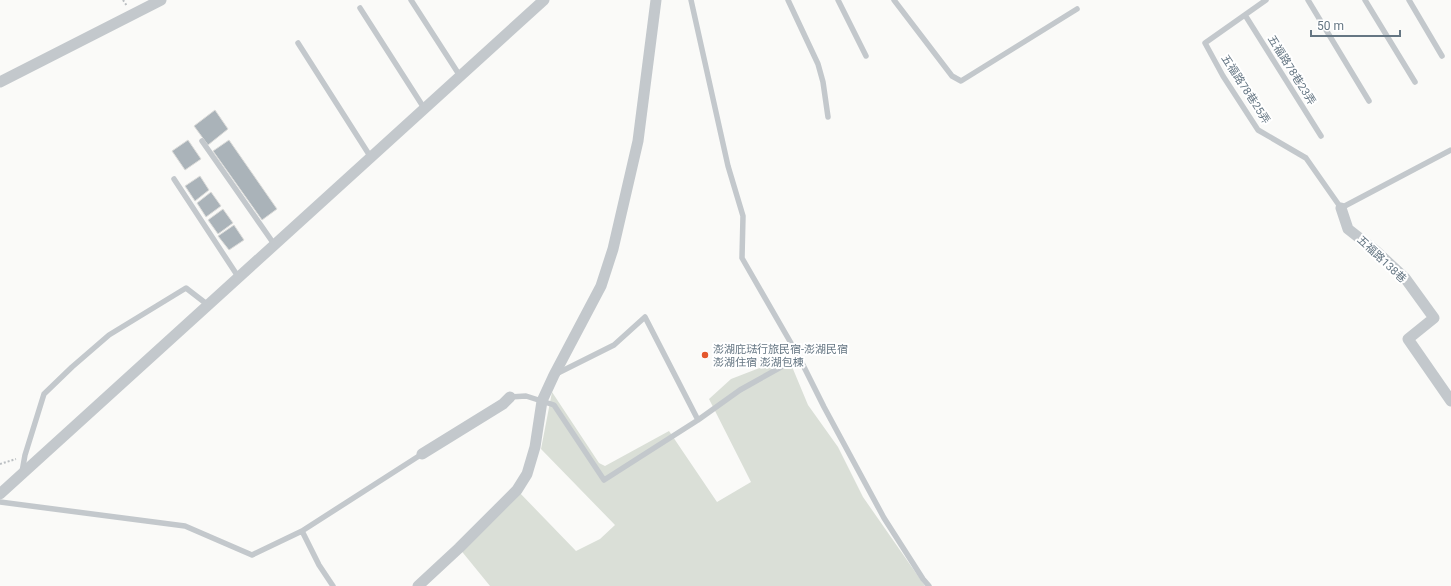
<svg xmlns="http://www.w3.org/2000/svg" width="1451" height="586" font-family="Roboto,'Noto Sans TC',sans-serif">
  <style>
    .green { fill: #dadfd7 }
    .building { fill: #aab3b9; stroke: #dcdcda }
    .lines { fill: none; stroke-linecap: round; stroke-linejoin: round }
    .path { stroke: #bbbfc2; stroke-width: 2; stroke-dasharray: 2 2; stroke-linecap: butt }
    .lane { stroke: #c3c8cc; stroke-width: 5.5 }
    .street { stroke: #c3c8cc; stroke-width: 11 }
    .poi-dot { fill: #e4572e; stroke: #fff; stroke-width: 1.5 }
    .labels { text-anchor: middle; stroke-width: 4; stroke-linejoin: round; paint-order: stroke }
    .street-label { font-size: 11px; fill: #657683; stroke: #fff }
    .poi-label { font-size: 11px; fill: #657683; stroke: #fff; text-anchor: start }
  </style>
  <rect width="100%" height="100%" fill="#fafaf8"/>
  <!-- green -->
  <path class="green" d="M788,357L808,405L838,447L863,497L925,586H490L459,548L517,490L576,551L600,539L615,525L541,449L552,392L599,463L605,466L669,431L717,502L751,482L709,399L731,379Z"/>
  <!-- building -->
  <path class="building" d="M215,110L228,129L208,145L194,126Z
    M188,140L201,159L185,170L172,151Z
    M229,140L277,209L262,220L213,151Z
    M200,176L209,190L195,201L185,186Z
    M211,192L221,206L206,217L197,203Z
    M223,209L233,223L218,234L208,220Z
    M234,225L244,240L229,250L218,236Z"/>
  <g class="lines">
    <!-- path -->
    <path class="path" d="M123,0L127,6
      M0,464L16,459"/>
    <!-- lane -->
    <path class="lane" d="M411,0L460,76
      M691,0L728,166L743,216L742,258L799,357L824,407L884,518L923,579L929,586
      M788,0L818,64L823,82L828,117
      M838,0L866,56
      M894,0L952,76L961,81L1077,9
      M1266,0L1205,43L1223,76L1258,130L1306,158L1341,208L1451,150
      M1308,0L1369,101
      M1365,0L1415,82
      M1409,0L1442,56
      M360,8L424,108
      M1245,15L1321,136
      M298,43L370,156
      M202,141L274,244
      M174,179L239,278
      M556,374L614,345L645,317L698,420
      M510,397L526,396L554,405L604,480L698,420L740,390L799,357
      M22,472L25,455L44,394L72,367L109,335L186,288L208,305
      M0,502L185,526L252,555L302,531L319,565L333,586
      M302,531L422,454"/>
    <!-- street -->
    <path class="street" d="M0,82L161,0
      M1341,208L1348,229L1376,251L1405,278L1434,318L1408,339L1451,401
      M422,454L503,404L510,397
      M0,494L544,0
      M418,586L459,548L517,490L527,474L535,447L542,401L554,375L601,286L613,249L638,141L656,0"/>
  </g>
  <!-- markers -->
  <circle class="poi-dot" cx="705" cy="355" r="4"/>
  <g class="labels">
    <!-- street labels -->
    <g class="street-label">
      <text transform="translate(1292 70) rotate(58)" y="4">五福路78巷23弄</text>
      <text transform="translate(1246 89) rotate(57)" y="4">五福路78巷25弄</text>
      <text transform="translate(1382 259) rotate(43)" y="4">五福路138巷</text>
    </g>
    <!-- poi labels -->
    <g class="poi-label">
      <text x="713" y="353">澎湖庇琺行旅民宿-澎湖民宿<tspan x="713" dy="13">澎湖住宿 澎湖包棟</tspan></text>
    </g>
  </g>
  <!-- scale -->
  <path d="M1311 30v6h89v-6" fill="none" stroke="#657683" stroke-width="2"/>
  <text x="1317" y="30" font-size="12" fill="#657683" stroke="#ffffff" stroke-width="3" paint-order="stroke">50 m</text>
</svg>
